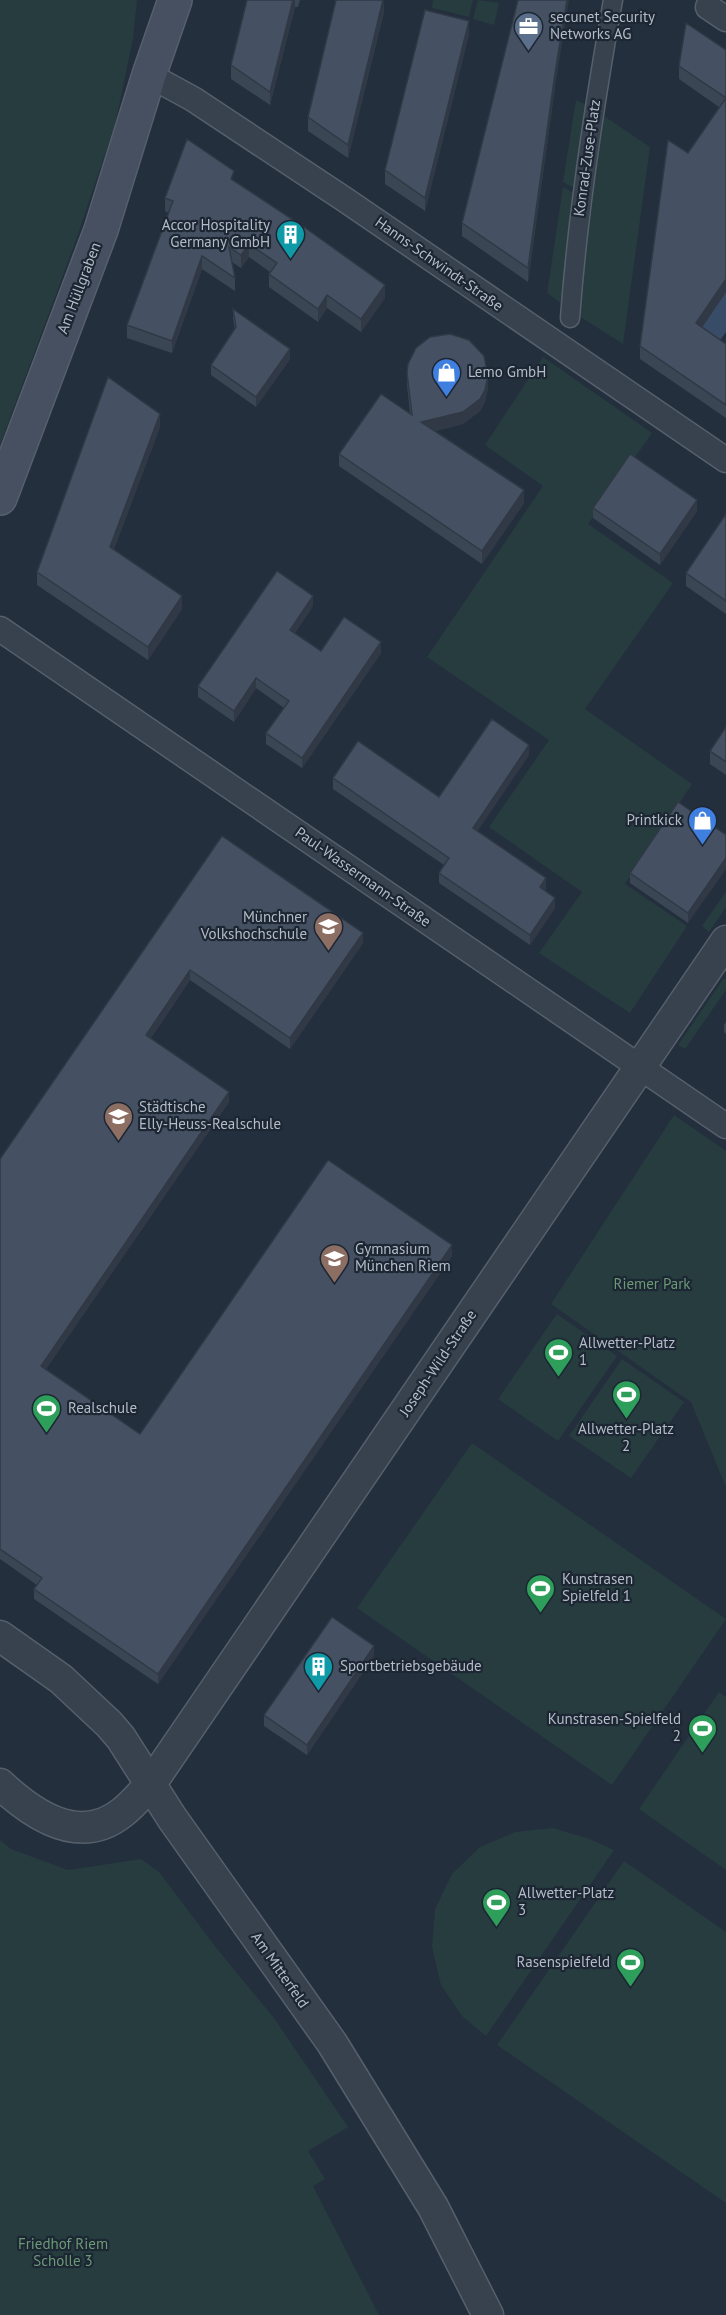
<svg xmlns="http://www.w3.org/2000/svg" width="726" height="2315" font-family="'PT Sans',sans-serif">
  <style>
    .green { fill: #263c3f }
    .water { fill: #394c67 }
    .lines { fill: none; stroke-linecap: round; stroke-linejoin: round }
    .pedestrian-casing { stroke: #565f6c; stroke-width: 21 }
    .minor-casing { stroke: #565f6c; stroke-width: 27 }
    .tertiary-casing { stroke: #565f6c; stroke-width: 33 }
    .secondary-casing { stroke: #565f6c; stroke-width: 36 }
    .pedestrian { stroke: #38414e; stroke-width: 18 }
    .minor { stroke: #38414e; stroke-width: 24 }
    .tertiary { stroke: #38414e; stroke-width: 30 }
    .secondary { stroke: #465061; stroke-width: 33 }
    .wall { fill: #3b4654 }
    .shaded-wall { fill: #303945 }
    .building { fill: #455162; stroke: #303945; stroke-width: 1.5 }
    .labels { text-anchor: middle; stroke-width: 4.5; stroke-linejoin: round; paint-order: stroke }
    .poi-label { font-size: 15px; fill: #b4bcc9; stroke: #1d2633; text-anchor: start }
    .street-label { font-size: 15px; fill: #b4bcc9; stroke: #1d2633 }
    .park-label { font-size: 15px; fill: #6b9a76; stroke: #1d2633 }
  </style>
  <rect width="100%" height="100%" fill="#242f3e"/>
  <!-- green -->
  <path class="green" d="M0,0H137L133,39L115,125L75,243L0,445Z
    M433,0H473L469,17L432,8Z
    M478,0L499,3L494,25L473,19Z
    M576,100L589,106L574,188L563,182Z
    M598,112L650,147L623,344L576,314Z
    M563,187L574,193L565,306L547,293Z
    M543,357L652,433L588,524L673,583L585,709L692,784L625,884L687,926L630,1013L539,953L582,892L489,827L549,740L427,657L543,486L485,445Z
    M726,892V907L709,932L702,926Z
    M724,978L726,980V990L685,1049L678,1045Z
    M674,1115L726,1151V1487L691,1402L551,1304Z
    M557,1314L617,1356L558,1441L498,1399Z
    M622,1359L684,1402L631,1478L569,1436Z
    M472,1443L726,1619L612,1785L357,1608Z
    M719,1692L726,1697V1870L639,1809Z
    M553,1828L590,1839L614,1850L486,2036L462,2016L441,1985L432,1947L435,1909L452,1874L480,1847L515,1832Z
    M0,1840L11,1849L68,1870L141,1859L159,1872L218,1950L274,2018L348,2127L308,2151L325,2179L313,2186L379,2315H0Z
    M624,1861L726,1932V2203L497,2045Z"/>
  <!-- water -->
  <path class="water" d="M726,292V332L720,340L702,327Z"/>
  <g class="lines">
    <defs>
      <path id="pedestrian" d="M570,318C578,211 594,106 613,0"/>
      <path id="minor" d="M708,7L726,19
        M149,75L193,99L344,199L726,460
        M0,629L726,1126"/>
      <path id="tertiary" d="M0,1636L61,1679L109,1724L121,1738L172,1818L332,2043L433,2207L488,2315
        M0,1784C33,1815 80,1847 123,1812C133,1804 141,1794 150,1785L726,941"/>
      <path id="secondary" d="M0,498L101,230L149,75L175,0"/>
    </defs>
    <!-- pedestrian casing -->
    <use href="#pedestrian" class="pedestrian-casing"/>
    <!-- minor casing -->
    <use href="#minor" class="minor-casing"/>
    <!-- tertiary casing -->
    <use href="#tertiary" class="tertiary-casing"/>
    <!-- secondary casing -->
    <use href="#secondary" class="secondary-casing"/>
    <!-- pedestrian -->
    <use href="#pedestrian" class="pedestrian"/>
    <!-- minor -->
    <use href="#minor" class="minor"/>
    <!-- tertiary -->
    <use href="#tertiary" class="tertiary"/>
    <!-- secondary -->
    <use href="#secondary" class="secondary"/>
  </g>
  <!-- wall -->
  <path class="wall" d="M247,0H300L298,7H295L270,105L231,79V65Z
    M384,12L348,158L308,131V117Z
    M469,34L425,211L385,184V170Z
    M726,50V292L702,327L726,344V418L640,359V346L688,153L719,107L679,79V66Z
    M555,87L528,282L462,236V223Z
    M234,181L385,298L361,332L327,308L318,322L269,287V274L270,272L249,257L241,268L232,262L235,278V291L202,269L172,353L127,338V325L169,213L165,211V198Z
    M233,309L290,359L256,407L211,375V365L235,329L233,319Z
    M407,373L488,388L485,402L480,411L463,424L435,431L524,503L482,564L339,466V454L410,414L407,385Z
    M160,427L114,549L182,609L148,660L37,585V572Z
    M593,508L697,511L660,565L593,518Z
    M726,514V614L686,586V573Z
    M313,606L295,633L321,651L381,653L302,768L266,744V733L284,708L256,688L234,722L198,697V686Z
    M726,727V775L710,764V751Z
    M529,755L477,831L546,889L545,891L555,908L530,945L439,883V873L444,865L333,789V778L439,797Z
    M726,835L688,923L630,883V873Z
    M222,836L363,943L290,1049L190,980L151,1038L229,1102L46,1369L140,1434L452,1256L158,1684L34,1599V1589L37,1585L0,1559V1159Z
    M726,1022V1034L724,1032V1025Z
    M374,1656L307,1755L264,1726V1715Z"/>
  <!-- shaded-wall -->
  <path class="shaded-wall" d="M293,0H295V7L270,105V92Z
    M384,0V12L348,158V145Z
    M567,0H569L555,87L528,282V268L555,73Z
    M469,21V34L425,211V198Z
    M249,244V257L241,268V255Z
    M202,256V269L172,353V341Z
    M726,279V292L696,336V323Z
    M385,285V298L361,332V319Z
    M327,295V308L318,322V309Z
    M290,349V359L256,407V397Z
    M488,376V388L485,402L480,411L463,424L421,434V422Z
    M160,414V427L110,560V547Z
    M524,490V503L482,564V551Z
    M697,500V511L660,565V554Z
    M182,596V609L148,660V647Z
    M313,596V606L290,640V630Z
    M381,642V653L302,768V758Z
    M256,678V688L234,722V711Z
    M529,745V755L473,838V828Z
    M726,858V869L688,923V913Z
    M546,878V889L540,898V887Z
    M555,898V908L530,945V935Z
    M363,933V943L290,1049V1038Z
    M190,970V980L146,1045V1035Z
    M229,1092V1102L41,1376V1366Z
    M452,1245V1256L158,1684V1674Z
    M374,1646V1656L307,1755V1745Z"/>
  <!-- building -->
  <path class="building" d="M247,0H293L270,92L231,65Z
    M336,0H383L348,145L308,117Z
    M518,0H567L555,73L528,268L462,223Z
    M425,10L469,21L425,198L385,170Z
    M686,23L726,50V279L696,323L726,344V405L640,346L668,140L688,153L726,98L679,66Z
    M187,139L234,171L231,179L304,227L385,285L361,319L327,295L318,309L269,274L277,263L249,244L241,255L229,247L235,278L202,256L172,341L127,325L173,201L165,198Z
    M233,309L290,349L256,397L211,365L236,327Z
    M450,334L469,340L484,356L488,376L485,390L480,399L463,412L421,422L524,490L482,551L339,454L381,394L412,415L407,373L408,364L416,348L430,337Z
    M108,377L160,414L110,547L182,596L148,647L37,572Z
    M630,454L697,500L660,554L593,508Z
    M726,514V601L686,573Z
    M277,571L313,596L290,630L321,651L344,617L381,642L302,758L266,733L289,701L256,678L234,711L198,686Z
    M492,719L529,745L473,828L546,878L540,887L555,898L530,935L439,873L449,858L333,778L358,741L439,797Z
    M726,727V762L710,751Z
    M678,802L726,835V858L688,913L630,873Z
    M222,836L363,933L290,1038L190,970L146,1035L229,1092L41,1366L140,1434L328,1160L452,1245L158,1674L34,1589L42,1578L0,1549V1159Z
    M332,1617L374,1646L307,1745L264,1715Z"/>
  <!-- icons -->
  <defs>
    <symbol id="office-pin" viewBox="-11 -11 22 30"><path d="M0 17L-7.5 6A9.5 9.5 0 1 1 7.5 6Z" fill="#5c6f8a" stroke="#1d2633"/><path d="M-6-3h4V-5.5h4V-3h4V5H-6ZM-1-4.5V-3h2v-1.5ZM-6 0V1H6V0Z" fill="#fff"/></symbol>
    <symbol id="building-pin" viewBox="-11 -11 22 30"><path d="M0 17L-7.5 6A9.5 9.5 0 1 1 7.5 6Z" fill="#0f9aa8" stroke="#1d2633"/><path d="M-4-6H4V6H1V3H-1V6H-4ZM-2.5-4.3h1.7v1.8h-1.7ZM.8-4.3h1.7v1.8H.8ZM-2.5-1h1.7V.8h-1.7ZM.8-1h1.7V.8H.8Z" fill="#fff"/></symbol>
    <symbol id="shop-pin" viewBox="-11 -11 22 30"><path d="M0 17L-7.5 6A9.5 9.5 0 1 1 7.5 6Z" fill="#3f7fe0" stroke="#1d2633"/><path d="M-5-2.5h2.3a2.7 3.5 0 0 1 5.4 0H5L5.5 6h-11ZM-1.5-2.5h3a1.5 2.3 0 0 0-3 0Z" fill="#fff"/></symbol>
    <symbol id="school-pin" viewBox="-11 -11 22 30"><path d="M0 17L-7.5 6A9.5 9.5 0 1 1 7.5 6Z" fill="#8d6e63" stroke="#1d2633"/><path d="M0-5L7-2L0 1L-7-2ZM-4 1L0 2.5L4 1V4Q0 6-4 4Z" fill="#fff"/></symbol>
    <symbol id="stadium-pin" viewBox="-11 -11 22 30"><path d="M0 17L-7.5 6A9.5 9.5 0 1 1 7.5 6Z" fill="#2e9e5b" stroke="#1d2633"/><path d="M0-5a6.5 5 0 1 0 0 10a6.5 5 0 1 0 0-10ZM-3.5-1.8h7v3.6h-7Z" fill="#fff"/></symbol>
  </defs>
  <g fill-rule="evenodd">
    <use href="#office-pin" x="512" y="10" width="33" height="45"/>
    <use href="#building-pin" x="274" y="218" width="33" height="45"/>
    <use href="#shop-pin" x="430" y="356" width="33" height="45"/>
    <use href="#shop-pin" x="686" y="804" width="33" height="45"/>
    <use href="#school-pin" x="312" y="910" width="33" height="45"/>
    <use href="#school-pin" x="102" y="1100" width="33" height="45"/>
    <use href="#school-pin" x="318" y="1242" width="33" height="45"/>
    <use href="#stadium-pin" x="542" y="1336" width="33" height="45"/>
    <use href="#stadium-pin" x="610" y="1378" width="33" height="45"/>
    <use href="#stadium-pin" x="30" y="1392" width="33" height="45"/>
    <use href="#stadium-pin" x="524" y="1572" width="33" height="45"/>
    <use href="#building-pin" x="302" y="1650" width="33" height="45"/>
    <use href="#stadium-pin" x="686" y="1712" width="33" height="45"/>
    <use href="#stadium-pin" x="480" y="1886" width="33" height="45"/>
    <use href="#stadium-pin" x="614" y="1946" width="33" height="45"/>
  </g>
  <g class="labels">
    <!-- poi labels -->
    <g class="poi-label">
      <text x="550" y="22">secunet Security<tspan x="550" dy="17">Networks AG</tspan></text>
      <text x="270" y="230" text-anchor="end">Accor Hospitality<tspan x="270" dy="17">Germany GmbH</tspan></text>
      <text x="468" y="377">Lemo GmbH</text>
      <text x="682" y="825" text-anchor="end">Printkick</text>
      <text x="307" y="922" text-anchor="end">Münchner<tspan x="307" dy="17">Volkshochschule</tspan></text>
      <text x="139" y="1112">Städtische<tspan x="139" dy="17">Elly-Heuss-Realschule</tspan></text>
      <text x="355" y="1254">Gymnasium<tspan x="355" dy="17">München Riem</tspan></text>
      <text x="579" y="1348">Allwetter-Platz<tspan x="579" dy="17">1</tspan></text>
      <text x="68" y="1413">Realschule</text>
      <text x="626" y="1434" text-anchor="middle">Allwetter-Platz<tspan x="626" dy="17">2</tspan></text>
      <text x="562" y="1584">Kunstrasen<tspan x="562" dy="17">Spielfeld 1</tspan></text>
      <text x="340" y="1671">Sportbetriebsgebäude</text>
      <text x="681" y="1724" text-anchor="end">Kunstrasen-Spielfeld<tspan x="681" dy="17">2</tspan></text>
      <text x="518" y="1898">Allwetter-Platz<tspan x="518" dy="17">3</tspan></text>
      <text x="610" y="1967" text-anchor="end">Rasenspielfeld</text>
    </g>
    <!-- street labels -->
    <g class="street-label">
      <text transform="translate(587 158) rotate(-82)" y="5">Konrad-Zuse-Platz</text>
      <text transform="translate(439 264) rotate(35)" y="5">Hanns-Schwindt-Straße</text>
      <text transform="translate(79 288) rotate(-69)" y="5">Am Hüllgraben</text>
      <text transform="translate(363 877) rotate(35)" y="5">Paul-Wassermann-Straße</text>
      <text transform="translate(438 1363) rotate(-56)" y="5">Joseph-Wild-Straße</text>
      <text transform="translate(280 1970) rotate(55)" y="5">Am Mitterfeld</text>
    </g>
    <!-- park labels -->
    <g class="park-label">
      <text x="652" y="1289">Riemer Park</text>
      <text x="63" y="2249">Friedhof Riem<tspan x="63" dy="17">Scholle 3</tspan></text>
    </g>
  </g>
</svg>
